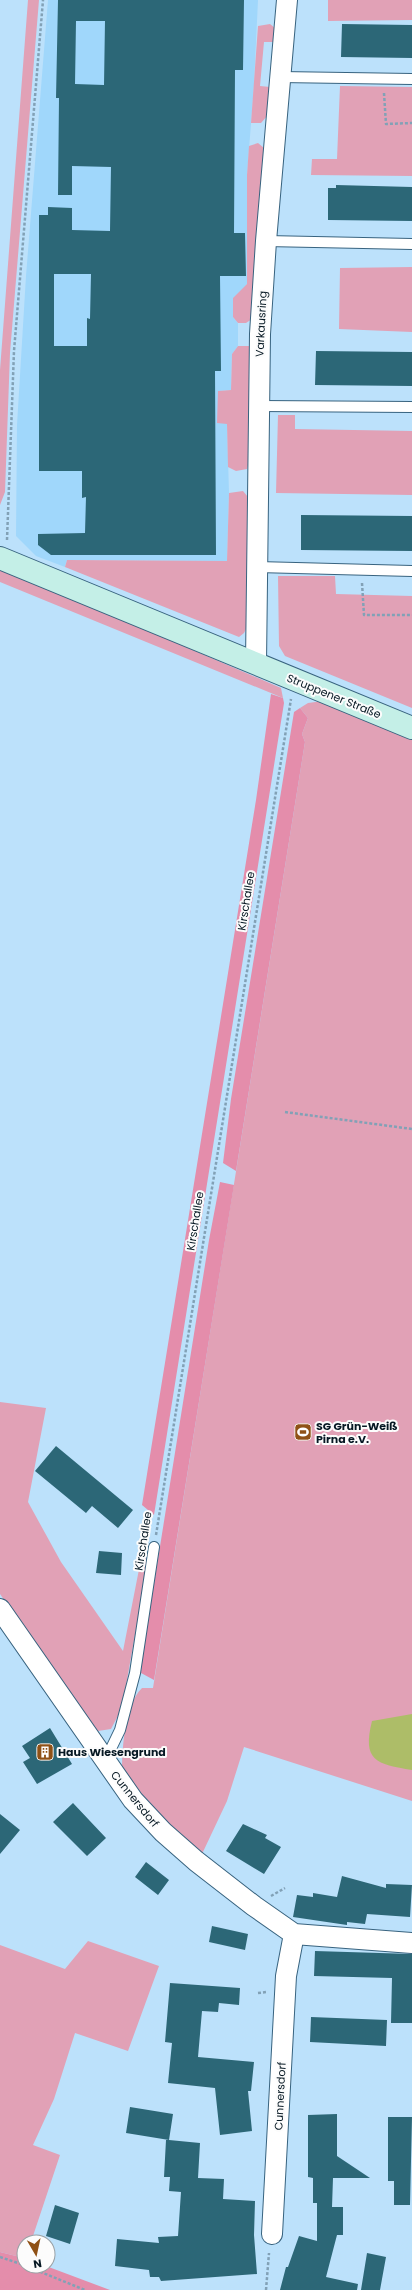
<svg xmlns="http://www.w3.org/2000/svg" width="412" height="2290" font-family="Poppins,sans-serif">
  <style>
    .built { fill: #a0d7fb }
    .green { fill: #e1a1b6 }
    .forest { fill: #e48dab }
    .water { fill: #adbd68 }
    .building { fill: #2c6777; fill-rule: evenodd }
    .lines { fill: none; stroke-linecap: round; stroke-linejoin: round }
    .lane-casing { stroke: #38637f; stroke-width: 12 }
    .street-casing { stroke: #38637f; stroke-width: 22 }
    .secondary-casing { stroke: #38637f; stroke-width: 24 }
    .path { stroke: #82a1b6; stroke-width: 2.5; stroke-dasharray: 3 2; stroke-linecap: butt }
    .lane { stroke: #fff; stroke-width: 10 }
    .street { stroke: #fff; stroke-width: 20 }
    .secondary { stroke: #c4efe7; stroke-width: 22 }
    .labels { text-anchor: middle; stroke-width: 4; stroke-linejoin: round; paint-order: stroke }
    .street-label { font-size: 11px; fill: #061823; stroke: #fcfcfc }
    .poi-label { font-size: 11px; font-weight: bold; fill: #061823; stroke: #fcfcfc; text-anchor: start }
  </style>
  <rect width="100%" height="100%" fill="#bce1fb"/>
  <!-- built -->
  <path class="built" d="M48,0H258L254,85L247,175V284L233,317L238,323V346L232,354L231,390L218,391V423H227L229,493L227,561L67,560L65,567L36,556L16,536L17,425L26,276Z"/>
  <!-- green -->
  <path class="green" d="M28,0H39L10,353L5,492L0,505V370Z
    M328,0H412V20L328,21Z
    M270,24L275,28L274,42H264L260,86L270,87L268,115L261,123H251L258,26Z
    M340,86L412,87V176L311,175L312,159H337Z
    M258,143L264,148L252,319L246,323H238L233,317V298L247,284V175L249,146Z
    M412,267V332L339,329L340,268Z
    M238,346H251L248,465L247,469L236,471L228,467L227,424L217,423L218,391L231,390L232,354Z
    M278,415H295V429L412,431V495L276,493Z
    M243,491L248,497L249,623L244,633L239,637L65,567L67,560L227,561L229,493Z
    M0,567L281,688L283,698L0,582Z
    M278,576H335L336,594L412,596V708L285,656L279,646Z
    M323,701L412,739V1801L244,1747L227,1801L202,1854L166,1823L122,1774C122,1751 124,1705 142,1688H153L305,742L302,734L308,718L300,708L308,703Z
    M0,1402L46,1408L28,1502L61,1562L123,1651L142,1554L148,1561L122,1708L111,1729L98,1731L86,1721L0,1594Z
    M88,1941L159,1966L128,2051L75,2033L54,2099L33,2145L60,2155L31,2242H24V2258L0,2252V1945L65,1969Z"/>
  <!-- forest -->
  <path class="forest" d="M271,694L283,698L284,703L154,1515L142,1505L256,800Z
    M300,708L308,718L302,734L305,742L236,1171L223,1163L231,1099L294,712Z
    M220,1182L234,1185L154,1680L141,1673L142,1659L209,1240Z
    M0,2252L24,2258V2266H46L110,2290H0Z"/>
  <!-- water -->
  <path class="water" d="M412,1714V1770C376,1764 362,1761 372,1721Z"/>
  <!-- building -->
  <path class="building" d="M58,0H244L243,70H235L234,233H245L246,276H220L221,371H215L216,555H51L38,545V534L85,533L86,497L82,498V471H39V215H48V207L72,208V230L110,231L111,167L72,166V195H58L59,98H56ZM76,21H105L104,85L75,84ZM54,274H91L90,319L87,318V346H54Z
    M342,24L412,25V58L341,57Z
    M336,185L412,187V221L328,220V188H336Z
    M316,351L412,352V386L315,385Z
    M301,515L412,516V551L301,550Z
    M56,1446L133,1510L118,1528L92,1506L86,1513L35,1471Z
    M99,1551L122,1553L121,1575L96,1573Z
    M50,1728L72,1764L37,1784L23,1762L30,1758L22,1746Z
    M73,1803L106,1838L87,1856L53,1822Z
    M0,1814L20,1830L0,1854Z
    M243,1824L267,1835L265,1838L281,1847L264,1874L226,1851Z
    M146,1862L169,1880L158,1895L135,1877Z
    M342,1876L386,1888V1884L412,1885L410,1917L367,1914L365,1924L347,1922V1925L293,1917L297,1895L313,1897V1893L337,1897Z
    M212,1926L248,1934L245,1950L209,1942Z
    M315,1951L412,1954V2023H391L392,1978L314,1976Z
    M170,1983L240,1988L239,2005L219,2003L218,2012L202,2011L198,2057L254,2062L251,2091H248L252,2131L220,2135L215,2088L168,2083L172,2043L165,2042Z
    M311,2017L387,2020L386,2046L310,2042Z
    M130,2107L173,2114L169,2140L200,2143L198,2178L224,2179L223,2199L255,2201L254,2235L257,2274L161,2281L159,2277H150L149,2270L115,2266L117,2239L159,2243L158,2237L178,2236L181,2192L169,2191L170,2177H164L166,2140H169L126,2133Z
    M337,2114V2156L370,2178H333L332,2207H343V2235H337L326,2277L358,2284L357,2290H280L286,2267H288L299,2236L317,2241V2203H313V2178L308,2177V2115Z
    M388,2117H412L410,2205H394V2181H388Z
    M55,2205L79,2213L70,2244L46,2236Z
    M367,2253L386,2257L380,2290H361Z"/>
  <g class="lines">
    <defs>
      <path id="lane" d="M280,77L412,79
        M266,241L412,244
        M259,406L412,407
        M257,567L412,571
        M105,1761L120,1730L135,1673L154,1547"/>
      <path id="street" d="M256,663L260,334L266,241L287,0
        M0,1609L133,1800L163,1832L196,1861L254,1906L294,1934L412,1943
        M272,2234L286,1976L294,1934"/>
      <path id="secondary" d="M0,558L412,728"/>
    </defs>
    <!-- lane casing -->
    <use href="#lane" class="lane-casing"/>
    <!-- street casing -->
    <use href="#street" class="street-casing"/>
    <!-- secondary casing -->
    <use href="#secondary" class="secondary-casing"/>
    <!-- path -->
    <path class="path" d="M384,93L386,124L412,123
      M7,540L14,351L43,0
      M362,583L364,615H412
      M285,1112L412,1129
      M156,1535L291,699
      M271,1896L285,1888
      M258,1993L267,1992
      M0,2257L24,2265
      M26,2266L85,2290
      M266,2290L269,2253"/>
    <!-- lane -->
    <use href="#lane" class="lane"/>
    <!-- street -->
    <use href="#street" class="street"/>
    <!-- secondary -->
    <use href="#secondary" class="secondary"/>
  </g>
  <!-- icons -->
  <defs>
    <symbol id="stadium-square" viewBox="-11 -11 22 22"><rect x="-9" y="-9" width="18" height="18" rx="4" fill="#8f5116" stroke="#fcfcfc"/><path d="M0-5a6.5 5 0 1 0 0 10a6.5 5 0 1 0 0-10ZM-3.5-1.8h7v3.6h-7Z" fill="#fff"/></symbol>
    <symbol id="building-square" viewBox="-11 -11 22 22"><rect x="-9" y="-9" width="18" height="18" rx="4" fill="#8f5116" stroke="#fcfcfc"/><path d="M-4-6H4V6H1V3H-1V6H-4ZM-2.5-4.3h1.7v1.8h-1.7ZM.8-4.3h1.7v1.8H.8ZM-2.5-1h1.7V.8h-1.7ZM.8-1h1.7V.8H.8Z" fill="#fff"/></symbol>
  </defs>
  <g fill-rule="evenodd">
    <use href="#stadium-square" x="293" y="1422" width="20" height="20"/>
    <use href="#building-square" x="35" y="1742" width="20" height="20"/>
  </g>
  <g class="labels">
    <!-- street labels -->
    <g class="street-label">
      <text transform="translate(261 324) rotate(-87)" y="4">Varkausring</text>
      <text transform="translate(334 696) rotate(22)" y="4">Struppener Straße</text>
      <text transform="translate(246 901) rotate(-81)" y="4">Kirschallee</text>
      <text transform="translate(195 1221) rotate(-81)" y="4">Kirschallee</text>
      <text transform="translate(143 1541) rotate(-81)" y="4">Kirschallee</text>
      <text transform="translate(135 1799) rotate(51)" y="4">Cunnersdorf</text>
      <text transform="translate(280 2096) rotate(-87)" y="4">Cunnersdorf</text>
    </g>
    <!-- poi labels -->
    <g class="poi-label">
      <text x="316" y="1430">SG Grün-Weiß<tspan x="316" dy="13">Pirna e.V.</tspan></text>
      <text x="58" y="1756">Haus Wiesengrund</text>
    </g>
  </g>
  <!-- north arrow -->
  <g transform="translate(36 2254) rotate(171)"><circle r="19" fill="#fcfcfc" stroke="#9aa1a5"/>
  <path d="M0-3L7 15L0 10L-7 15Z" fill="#8f5116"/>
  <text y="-6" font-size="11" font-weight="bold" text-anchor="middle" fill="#061823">N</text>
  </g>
</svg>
